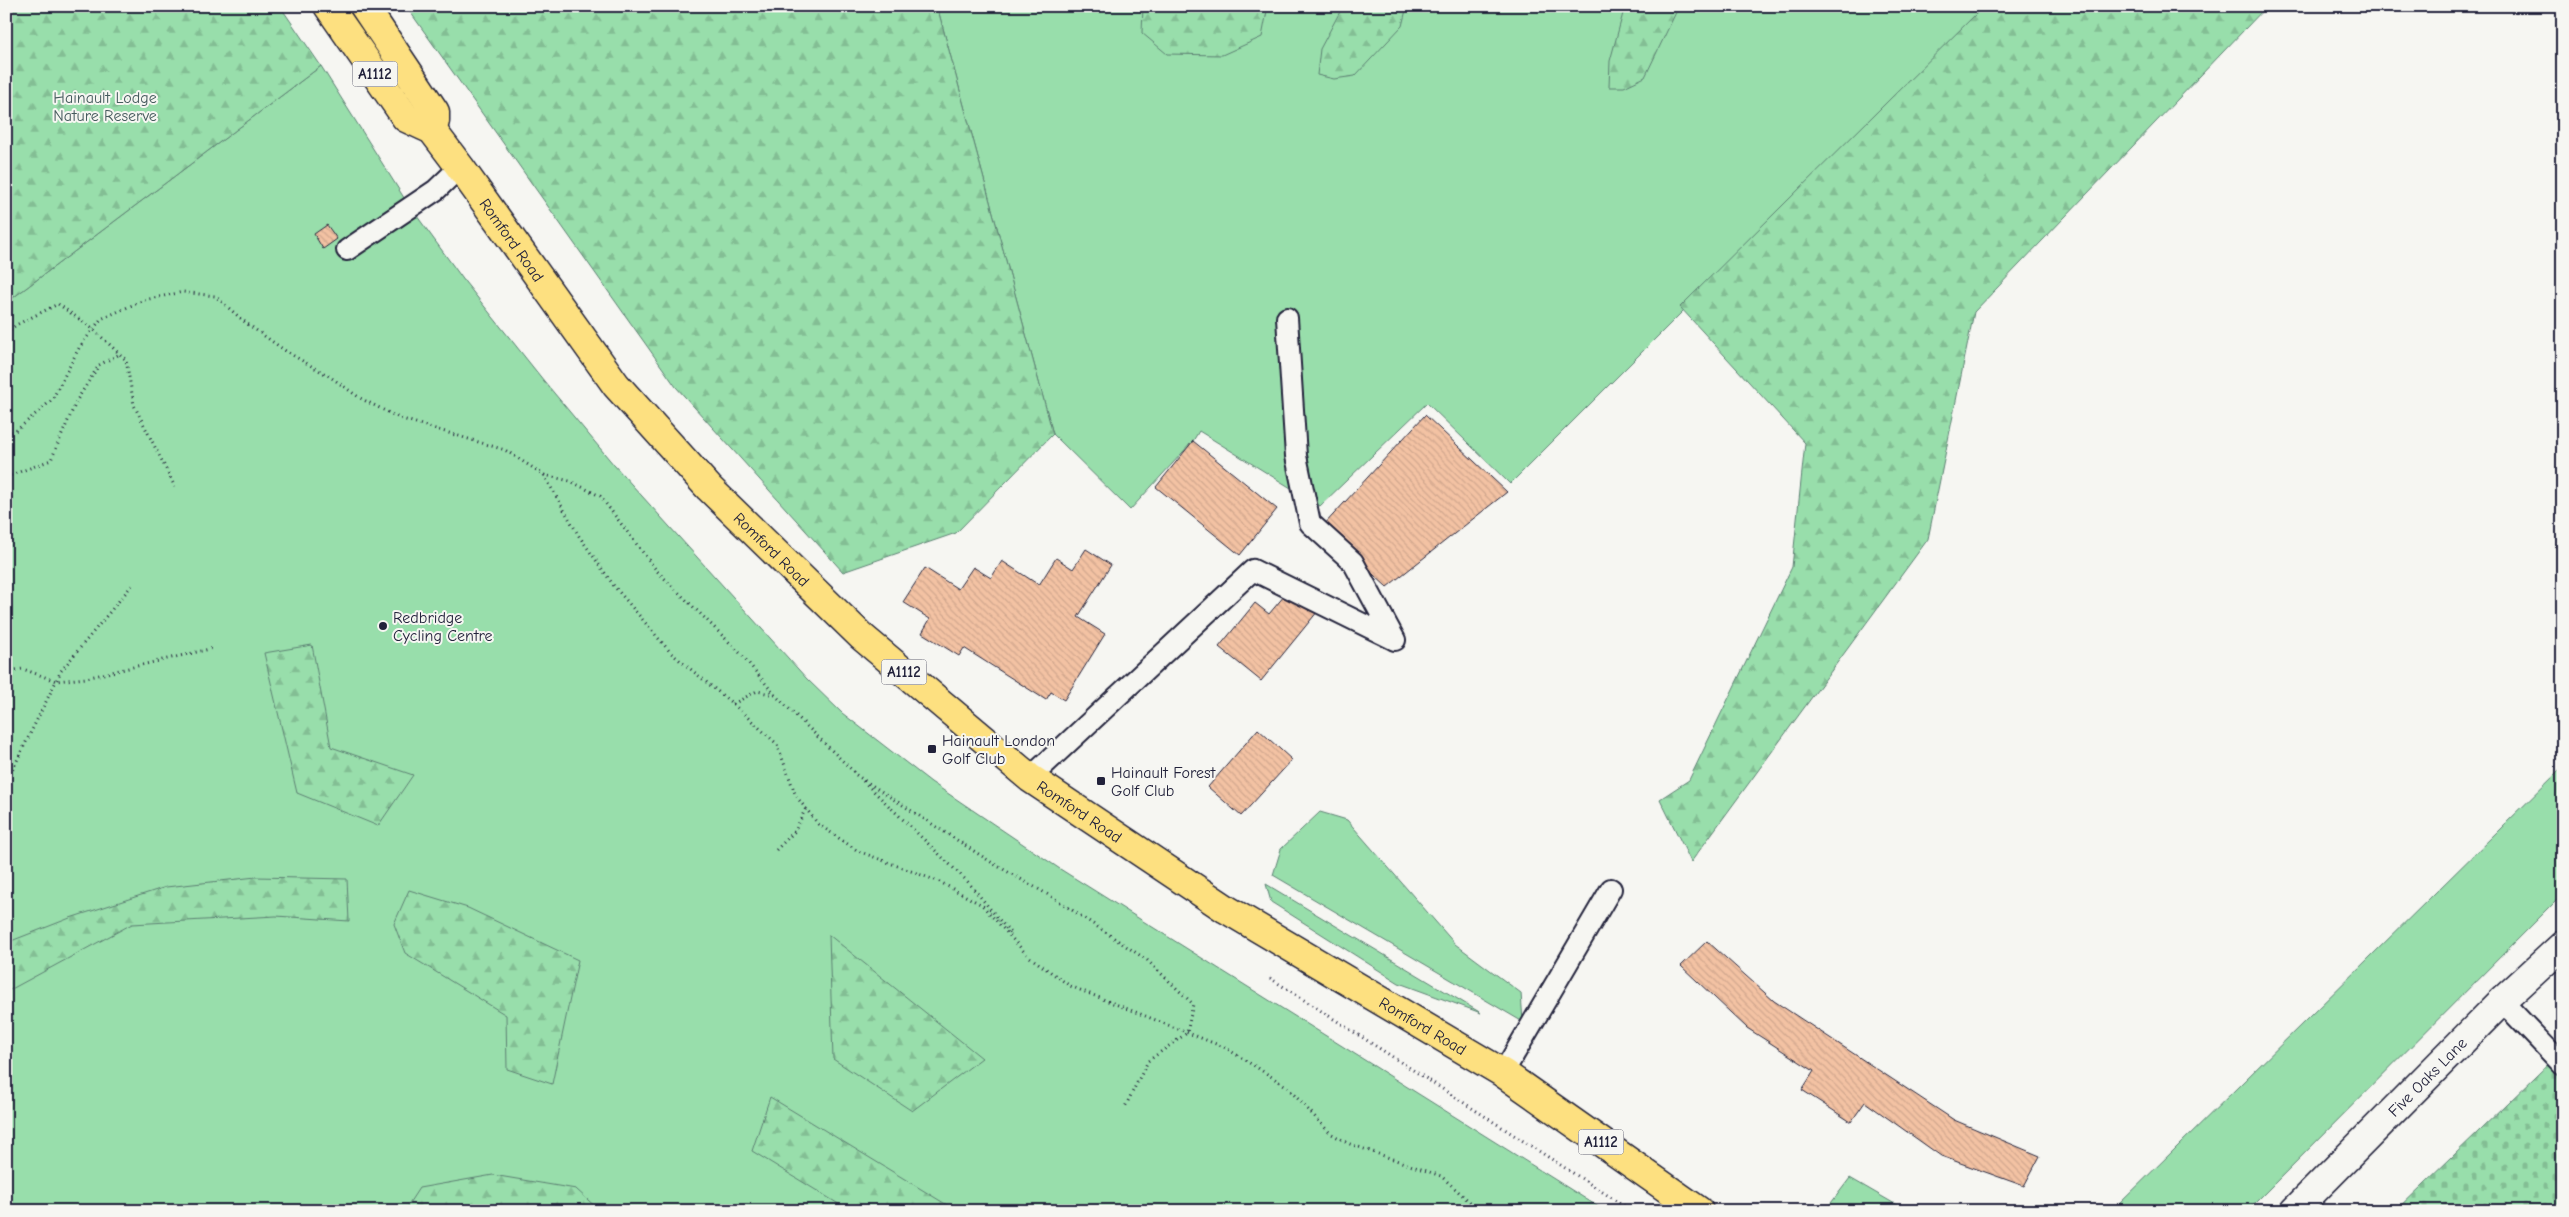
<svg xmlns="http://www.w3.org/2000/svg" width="2569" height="1217" font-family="'Comic Neue',sans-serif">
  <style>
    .green { fill: #98deab; stroke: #5d8073 }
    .forest { fill: url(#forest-firs); stroke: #5d8073 }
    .cemetery { fill: url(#cemetery-stones); stroke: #5d8073 }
    .building { fill: url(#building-back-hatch); stroke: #22223b }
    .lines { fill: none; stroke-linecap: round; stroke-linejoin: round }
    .service-casing { stroke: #22223b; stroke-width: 24 }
    .minor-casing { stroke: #22223b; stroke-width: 31 }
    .primary-casing { stroke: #22223b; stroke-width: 31 }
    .path { stroke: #22223b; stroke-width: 3; stroke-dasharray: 1 4; stroke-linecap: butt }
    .service { stroke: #f6f6f2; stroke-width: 20 }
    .minor { stroke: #f6f6f2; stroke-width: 28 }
    .primary { stroke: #fde080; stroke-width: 28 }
    .poi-dot { fill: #22223b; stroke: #f6f6f2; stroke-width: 2 }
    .labels { text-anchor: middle; stroke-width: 4; stroke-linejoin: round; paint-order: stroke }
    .shield { fill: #f6f6f2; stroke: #626272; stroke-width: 1 }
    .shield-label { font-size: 15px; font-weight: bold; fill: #22223b }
    .park-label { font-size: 16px; fill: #455a5d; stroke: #f6f6f2 }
    .street-label { font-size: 16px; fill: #22223b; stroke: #f6f6f2 }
    .poi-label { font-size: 16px; fill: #22223b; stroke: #f6f6f2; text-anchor: start }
  </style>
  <defs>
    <pattern id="forest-firs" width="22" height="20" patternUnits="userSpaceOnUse" patternTransform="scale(1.25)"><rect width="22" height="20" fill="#98deab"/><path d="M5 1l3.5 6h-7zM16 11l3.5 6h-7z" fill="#83be94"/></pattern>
    <pattern id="cemetery-stones" width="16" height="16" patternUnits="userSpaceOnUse" patternTransform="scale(1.25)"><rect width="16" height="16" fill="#98deab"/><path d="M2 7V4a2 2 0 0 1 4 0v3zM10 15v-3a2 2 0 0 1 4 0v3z" fill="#83be94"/></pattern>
    <pattern id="building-back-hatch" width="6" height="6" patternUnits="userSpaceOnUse" patternTransform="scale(1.25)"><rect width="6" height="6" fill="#f3c2a3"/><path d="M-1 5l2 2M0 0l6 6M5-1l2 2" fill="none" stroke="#d0a68d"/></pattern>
  </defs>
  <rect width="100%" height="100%" fill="#f6f6f2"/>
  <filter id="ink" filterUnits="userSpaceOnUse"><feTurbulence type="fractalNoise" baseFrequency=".02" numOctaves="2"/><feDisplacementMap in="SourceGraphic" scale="10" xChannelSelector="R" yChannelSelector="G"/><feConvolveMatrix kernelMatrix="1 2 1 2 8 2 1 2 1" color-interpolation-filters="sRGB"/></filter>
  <g filter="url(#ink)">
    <!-- green -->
    <path class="green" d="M937,6H1988L1510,484L1427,403L1320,506L1199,431L1193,441L1130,510L1053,434Z
      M321,66L406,201L465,282L544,381L614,465L807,679L842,713L931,782L1060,869L1605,1211H6V303Z
      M2563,767V894L2247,1211H2112Z
      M1320,812L1347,820L1455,944L1521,993L1523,1022L1273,875L1281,849Z
      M1266,884L1481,1013L1399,983L1271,902Z
      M1850,1178L1907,1211H1825Z"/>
    <!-- forest -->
    <path class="forest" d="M6,6H280L321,66L6,303Z
      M406,6H937L1053,434L956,533L843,572L676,387Z
      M1143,6H1268L1262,37L1222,55L1167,54L1142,33Z
      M1343,6H1407L1402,26L1355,76L1334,79L1317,75L1320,49Z
      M1625,6H1679L1645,77L1624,87H1609L1610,61Z
      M1984,6H2267L1974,312L1928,539L1691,862L1660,799L1689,780L1792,567L1805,443L1680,307Z
      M312,645L331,747L413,775L378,826L297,793L264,653Z
      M256,877L347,879L349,921L276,916L132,924L6,992V943L70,918L166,887Z
      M409,890L468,908L578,960L552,1084L507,1069L506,1015L405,953L394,924Z
      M829,935L982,1058L912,1111L833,1059Z
      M770,1097L957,1211H850L752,1151Z
      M493,1175L576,1189L600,1211H404L419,1188Z"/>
    <!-- cemetery -->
    <path class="cemetery" d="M2563,1050V1211H2396Z"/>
    <!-- building -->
    <path class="building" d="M327,225L337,239L323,249L314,234Z
      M1425,415L1507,492L1387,587L1322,527Z
      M1193,441L1277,509L1240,555L1156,487Z
      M1086,549L1111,565L1078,617L1105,634L1064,700L1051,692L1046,700L964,648L959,656L922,633L930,619L903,602L925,568L958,589L973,567L991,578L1002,561L1039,585L1056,558L1073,569Z
      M1290,589L1318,611L1261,681L1219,647L1255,603L1269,614Z
      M1258,729L1292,760L1241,816L1208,787Z
      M1707,941L1774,1001L1954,1120L2040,1156L2024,1186L1941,1156L1865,1102L1851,1122L1802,1090L1814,1071L1747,1028L1681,966Z"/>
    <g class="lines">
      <defs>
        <path id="service" d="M347,250L436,190L460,167
          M1287,318L1296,456L1310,523L1353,562L1395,640
          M1030,778L1253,570L1395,640
          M2502,1001L2563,1065
          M1503,1073L1611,889"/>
        <g id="minor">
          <path id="s1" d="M2294,1211L2502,1001L2563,945"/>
        </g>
        <g id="primary">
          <path id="s2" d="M328,6L406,118L432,130L460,167L616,385L709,488L861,636L1030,778L1226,909L1503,1073L1699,1211"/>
          <path d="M364,6L435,112V121L432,130"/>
        </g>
      </defs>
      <!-- service casing -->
      <use href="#service" class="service-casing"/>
      <!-- minor casing -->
      <use href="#minor" class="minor-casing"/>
      <!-- primary casing -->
      <use href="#primary" class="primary-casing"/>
      <!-- path -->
      <path class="path" d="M6,333L16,325L58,304L93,329L126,360L134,405L175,487
        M6,433L17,430L52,400L79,348L101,319L144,300L183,292L215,296L246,323L287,352L329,376L360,398L399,418L505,450L544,475L579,536L614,586L671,653L733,704L777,744L796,796L818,824L858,851L940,882L982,905L1027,955L1070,986L1226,1048L1286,1086L1330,1133L1350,1144L1441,1176L1480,1211
        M544,475L570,481L600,496L657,571L741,654L775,695
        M6,477L51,460L77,400L99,365L120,354
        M6,671L23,669L56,681L86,678L214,648
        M733,704L757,691L775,695L857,775
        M856,775L994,864L1054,898L1147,960L1193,1004L1187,1033L1148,1061L1124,1109
        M863,781L968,882L1011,934
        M6,783L61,671L132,585
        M776,850L795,831L806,808
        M1270,978L1632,1211"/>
      <!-- service -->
      <use href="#service" class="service"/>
      <!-- minor -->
      <use href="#minor" class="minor"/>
      <!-- primary -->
      <use href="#primary" class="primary"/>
    </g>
  </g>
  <!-- markers -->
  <g class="poi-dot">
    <circle cx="383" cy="626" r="5"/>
    <rect x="927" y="744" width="10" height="10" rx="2.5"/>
    <rect x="1096" y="776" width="10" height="10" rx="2.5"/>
  </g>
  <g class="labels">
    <!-- shield labels -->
    <g class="shield">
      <rect x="352.5" y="61.5" width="45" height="25" rx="4"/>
      <rect x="881.5" y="659.5" width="45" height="25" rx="4"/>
      <rect x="1578.5" y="1129.5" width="45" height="25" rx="4"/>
    </g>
    <g class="shield-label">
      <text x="375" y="79">A1112</text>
      <text x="904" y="677">A1112</text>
      <text x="1601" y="1147">A1112</text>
    </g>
    <!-- park labels -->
    <g class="park-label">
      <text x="105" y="103">Hainault Lodge<tspan x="105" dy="18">Nature Reserve</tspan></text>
    </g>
    <!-- street labels -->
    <g class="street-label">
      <text dy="6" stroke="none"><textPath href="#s2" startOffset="301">Romford Road</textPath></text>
      <text dy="6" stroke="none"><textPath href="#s2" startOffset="706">Romford Road</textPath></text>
      <text dy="6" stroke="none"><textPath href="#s2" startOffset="1111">Romford Road</textPath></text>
      <text dy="6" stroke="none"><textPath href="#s2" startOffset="1516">Romford Road</textPath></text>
      <text dy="6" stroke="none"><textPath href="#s1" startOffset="189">Five Oaks Lane</textPath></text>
    </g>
    <!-- poi labels -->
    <g class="poi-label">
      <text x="393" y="623">Redbridge<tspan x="393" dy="18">Cycling Centre</tspan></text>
      <text x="942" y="746">Hainault London<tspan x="942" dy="18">Golf Club</tspan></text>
      <text x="1111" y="778">Hainault Forest<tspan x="1111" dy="18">Golf Club</tspan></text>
    </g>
  </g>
  <!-- margin -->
  <rect width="2569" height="1217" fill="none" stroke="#f6f6f2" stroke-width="25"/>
  <rect x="12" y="12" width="2544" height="1192" fill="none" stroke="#22223b" stroke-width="2" filter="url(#ink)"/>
</svg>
